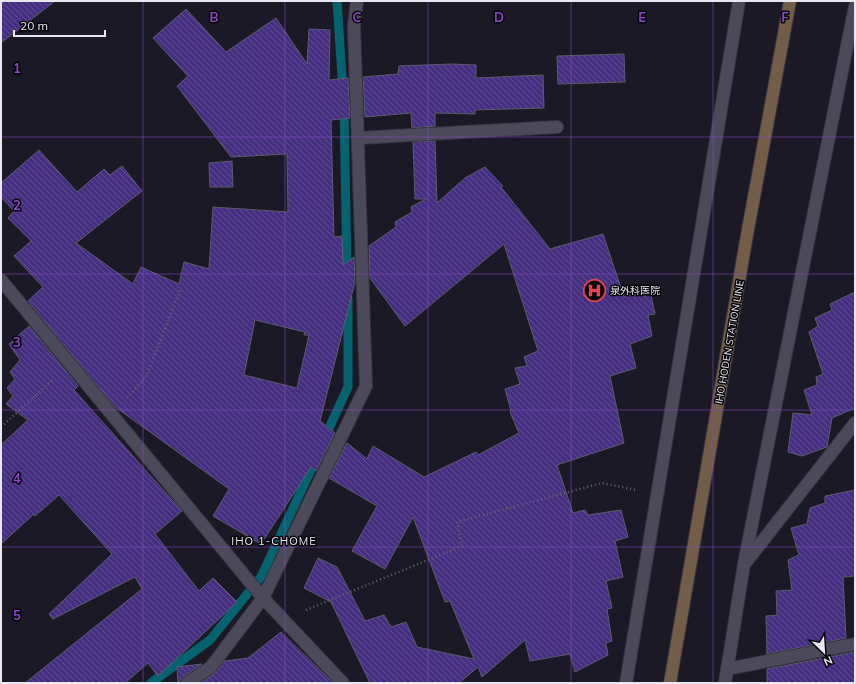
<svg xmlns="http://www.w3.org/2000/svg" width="856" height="684" font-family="Mulish,'Noto Sans JP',sans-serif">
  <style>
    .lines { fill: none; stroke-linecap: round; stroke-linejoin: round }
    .stream { stroke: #056370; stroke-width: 9 }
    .building { fill: url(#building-back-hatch); stroke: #5e5b6c; fill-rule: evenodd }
    .street-casing { stroke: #383641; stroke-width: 14 }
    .secondary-casing { stroke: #383641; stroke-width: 14 }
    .path { stroke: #666470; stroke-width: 2.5; stroke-dasharray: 1 3; stroke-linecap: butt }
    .street { stroke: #4c4a5a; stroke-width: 12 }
    .secondary { stroke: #725d49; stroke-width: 12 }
    .grid { fill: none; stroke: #8c48c6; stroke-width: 1; stroke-opacity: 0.55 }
    .labels { text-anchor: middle; stroke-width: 3; stroke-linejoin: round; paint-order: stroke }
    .poi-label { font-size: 10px; fill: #e9e7f1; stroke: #06050a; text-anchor: start }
    .street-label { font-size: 10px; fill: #e9e7f1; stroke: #06050a }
    .neighbourhood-label { font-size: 11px; letter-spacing: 1px; fill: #e9e7f1; stroke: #06050a }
    .grid-label { font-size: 13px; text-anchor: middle; font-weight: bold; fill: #8c48c6; stroke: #06050a; stroke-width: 3; stroke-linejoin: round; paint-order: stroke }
  </style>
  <defs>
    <pattern id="building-back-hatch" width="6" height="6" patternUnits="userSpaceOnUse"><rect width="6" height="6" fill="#462f80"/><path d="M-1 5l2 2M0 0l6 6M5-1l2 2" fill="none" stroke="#614d92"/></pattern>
  </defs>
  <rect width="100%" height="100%" fill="#1b1926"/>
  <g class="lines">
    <!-- stream -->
    <path class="stream" d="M337,1L343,91
      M344,108L347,273
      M324,439L348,387V299
      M151,683L210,640L261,577L317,457"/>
  </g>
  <!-- building -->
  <path class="building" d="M1,1H55L1,43Z
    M186,9L226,52L276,18L307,64L309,29L330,30L329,80L348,78L350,118L331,120L334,237L342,236L343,265L354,257L355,282L320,421L335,433L316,471L311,467L261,544L213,516L229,489L114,406L28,301L43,287L14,256L31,241L8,218L14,211L1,197V183L39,150L77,192L104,169L110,175L122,166L142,191L76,243L133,284L141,267L179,284L184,262L209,269L213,207L288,212L287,154L231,157L177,86L188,76L153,38ZM255,320L305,332L304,335H309L297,388L244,375Z
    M624,54L625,82L558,84L557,56Z
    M451,64L476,65V78L543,75L544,108L475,110V114L435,113V126L412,128L411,113L365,117L363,77L398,74L399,66Z
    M435,141L437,203L465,178L485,167L503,186L501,187L550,249L603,234L624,297L649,285L655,314L648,315L652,336L630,344L636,368L610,376L624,443L557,465L573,513L585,510L588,515L621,510L628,537L615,541L623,577L606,581L612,608L607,609L612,641L606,643L608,655L575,672L570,654L530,661L525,640L482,677L478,667L459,683H370L331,602L304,588L318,558L337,567L365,621L384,615L391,627L406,622L417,647L474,659L450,601L445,602L413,517L385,569L352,551L377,506L329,478L347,443L367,459L373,446L424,477L476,452L478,455L519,433L510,412L511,411L505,389L520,384L515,368L527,366L524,357L538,351L504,244L405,326L370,278L369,246L396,227L395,222L412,212L411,207L426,199H415L413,142Z
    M232,161L233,187H210L209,163Z
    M855,292V408L832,418L827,447L802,456L788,452L793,413L812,415L804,390L817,385L816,377L823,374L809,332L818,326L815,318L832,310L830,304Z
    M29,326L78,386L74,390L182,511L155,534L199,591L213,578L237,602L158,676L148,663L125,683H25L142,589L135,577L53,619L49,614L112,554L59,495L35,516L34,514L1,544V445L28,420L6,404L13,396L7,388L15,379L10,372L20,360L9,344Z
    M855,490V576L843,577L846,638L767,654L766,616L777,615L776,591L792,590L788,560L799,555L791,528L807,524L810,508L825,503V496Z
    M281,632L333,683H201L215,673L225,661L248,658Z
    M855,652V683H767V669Z
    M202,664L183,677L178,683L177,667Z"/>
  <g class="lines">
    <defs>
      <path id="street" d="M358,138L557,127
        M1,280L263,598L343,683
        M746,562L855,423
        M727,669L855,644
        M187,683L211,667L263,598L366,386L354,26L357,1
        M626,683L739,1
        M725,683L744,564L855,6"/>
      <path id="secondary" d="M670,683L747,235L790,1"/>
    </defs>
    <!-- street casing -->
    <use href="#street" class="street-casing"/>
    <!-- secondary casing -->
    <use href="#secondary" class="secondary-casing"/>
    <!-- path -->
    <path class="path" d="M127,398L147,375L180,290
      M1,427L54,379
      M306,610L462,546L457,522L602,483L636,490"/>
    <!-- street -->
    <use href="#street" class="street"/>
    <!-- secondary -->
    <use href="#secondary" class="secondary"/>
  </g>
  <!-- grid -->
  <path class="grid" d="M143,1V683M285,1V683M428,1V683M571,1V683M713,1V683M1,137H855M1,274H855M1,410H855M1,547H855"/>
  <!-- icons -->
  <defs>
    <symbol id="hospital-ring" viewBox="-11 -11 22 22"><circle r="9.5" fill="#06050a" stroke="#e0444e" stroke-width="1.5"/><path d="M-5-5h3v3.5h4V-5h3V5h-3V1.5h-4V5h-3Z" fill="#e0444e"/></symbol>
  </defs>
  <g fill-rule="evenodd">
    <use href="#hospital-ring" x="582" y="278" width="25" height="25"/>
  </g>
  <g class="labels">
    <!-- poi labels -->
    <g class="poi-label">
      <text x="610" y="294">泉外科医院</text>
    </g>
    <!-- street labels -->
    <g class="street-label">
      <text transform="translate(729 342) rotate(-80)" y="4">IHO HODEN STATION LINE</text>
    </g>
    <!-- neighbourhood labels -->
    <g class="neighbourhood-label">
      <text x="274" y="545">IHO 1-CHOME</text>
    </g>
  </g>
  <g class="grid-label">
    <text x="214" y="22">B</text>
    <text x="357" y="22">C</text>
    <text x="499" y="22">D</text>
    <text x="642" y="22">E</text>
    <text x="785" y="22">F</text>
    <text x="17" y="73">1</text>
    <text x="17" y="210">2</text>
    <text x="17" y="347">3</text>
    <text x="17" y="483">4</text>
    <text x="17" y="620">5</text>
  </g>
  <!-- border -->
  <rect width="856" height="684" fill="none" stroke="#e9e7f1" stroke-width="4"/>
  <!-- north arrow -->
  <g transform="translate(824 652) rotate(155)" stroke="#06050a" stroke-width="3" paint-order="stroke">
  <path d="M0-3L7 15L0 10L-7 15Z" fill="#e9e7f1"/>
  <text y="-6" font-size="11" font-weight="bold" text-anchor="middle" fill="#e9e7f1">N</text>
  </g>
  <!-- scale -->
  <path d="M14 30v6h91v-6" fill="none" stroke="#e9e7f1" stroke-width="2"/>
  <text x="20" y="30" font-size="12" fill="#e9e7f1" stroke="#06050a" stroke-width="3" paint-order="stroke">20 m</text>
</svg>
